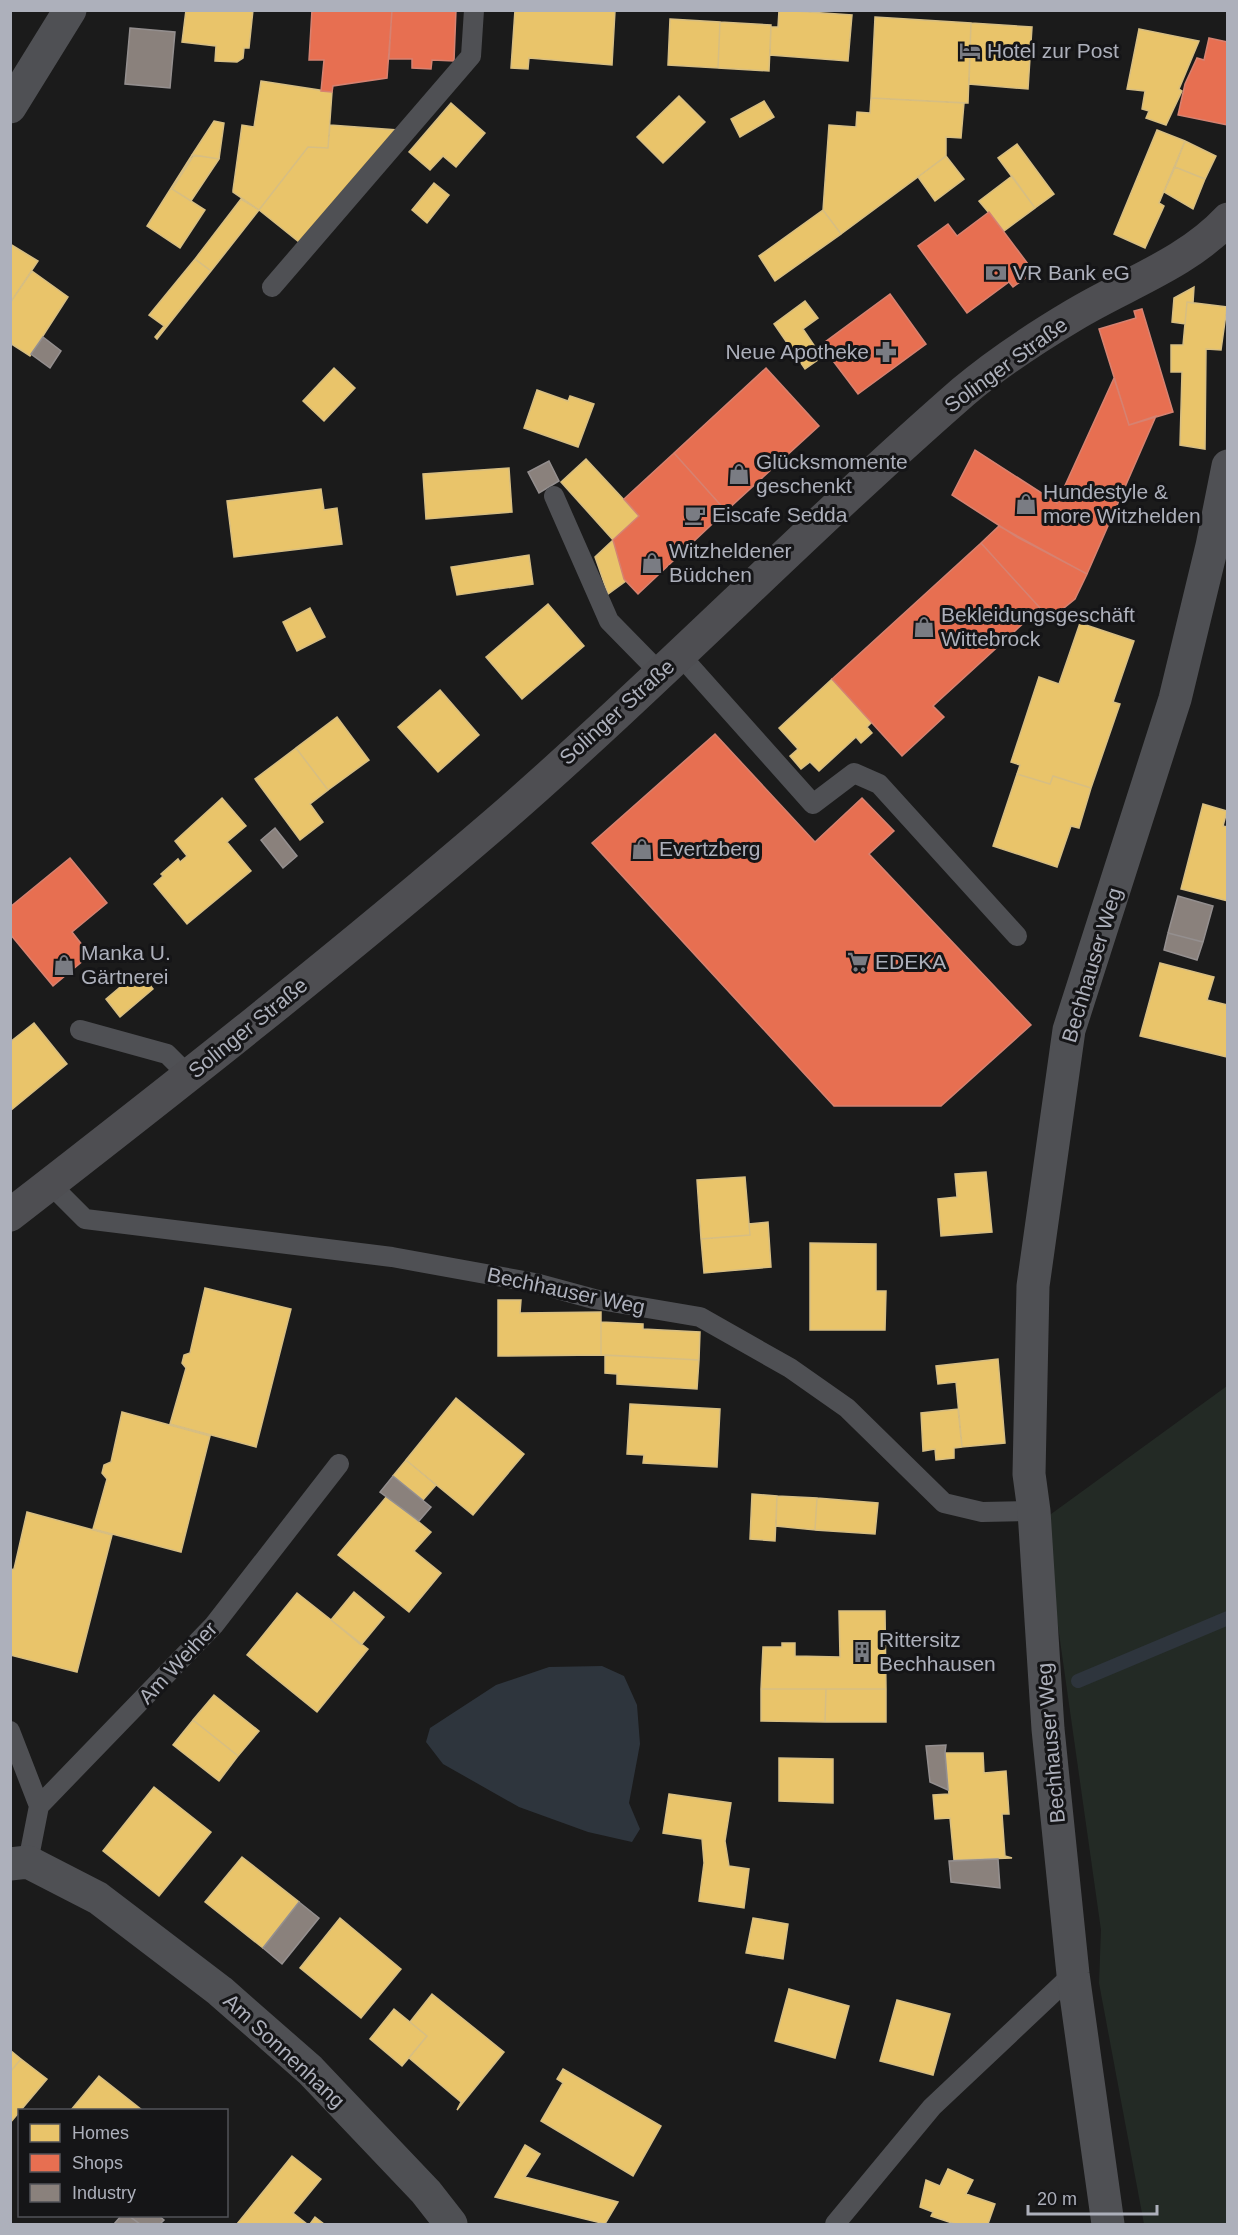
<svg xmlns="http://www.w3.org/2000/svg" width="1238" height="2235" font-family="Arial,sans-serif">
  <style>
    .green { fill: #232a25 }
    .water { fill: #2e353d }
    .homes { fill: #e9c46a; stroke: #d7be82; stroke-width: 1.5 }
    .shops { fill: #e76f51; stroke: #d68271; stroke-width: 1.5 }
    .industry { fill: #8a817c; stroke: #948f8f; stroke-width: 1.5 }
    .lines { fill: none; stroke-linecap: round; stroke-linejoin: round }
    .stream { stroke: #2e353d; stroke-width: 14 }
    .service { stroke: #4f5054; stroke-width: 20 }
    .minor { stroke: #4f5054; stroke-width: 33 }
    .secondary { stroke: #4e4e52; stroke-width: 33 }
    .labels { text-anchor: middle; stroke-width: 6; stroke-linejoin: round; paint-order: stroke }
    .poi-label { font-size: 21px; fill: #adb0bb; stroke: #151517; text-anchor: start }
    .street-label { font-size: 21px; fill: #adb0bb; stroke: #151517 }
  </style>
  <rect width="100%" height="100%" fill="#1b1b1b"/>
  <!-- green -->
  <path class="green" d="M1227,1386V2224H1144L1099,1983L1101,1930L1052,1584L1047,1517Z"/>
  <!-- water -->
  <path class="water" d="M602,1666L624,1676L637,1705L640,1744L629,1803L640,1829L632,1842L588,1832L519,1807L443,1764L426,1742L430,1728L496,1685L549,1667Z"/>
  <!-- homes -->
  <path class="homes" d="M186,10H253L249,48H244L243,58L237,62L215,61L216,46L182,42Z
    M515,10L615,11L612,65L529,58L528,69L511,68Z
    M779,10L852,15L848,61L770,55L771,27H778Z
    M875,17L971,23L968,103L871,98Z
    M670,19L720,22L718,68L668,65Z
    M720,22L771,25L769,71L718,68Z
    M971,23L1032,27L1028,89L969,84Z
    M1139,29L1199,41L1179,89L1182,91L1166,125L1146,118L1149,111L1142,109L1145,91L1127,89Z
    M261,81L332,92L328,148L308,147L259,210L233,192V190L242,125L254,127Z
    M679,96L705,122L663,163L637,137Z
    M871,98L964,103L961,138L946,137V156L841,234L823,210L829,125L856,127L857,112L870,113Z
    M764,101L774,117L740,137L731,119Z
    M451,103L485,133L456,167L443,156L430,170L409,152Z
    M214,121L224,123L219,159L192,155Z
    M330,125L397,130L299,242L259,210L308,147L328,148Z
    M1157,130L1185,141L1159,203L1164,206L1145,248L1114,234Z
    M1185,141L1216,156L1205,179L1175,167Z
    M1017,144L1054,194L1035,208L998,158Z
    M192,155L172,189L205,210L180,248L147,226Z
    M194,155L219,159L191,201L172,189Z
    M946,156L964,179L935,201L918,177Z
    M1175,167L1205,179L1193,209L1164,192Z
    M1012,176L1035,208L1004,231L979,201Z
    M434,183L449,195L427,223L412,210Z
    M241,199L259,210L211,271L195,259Z
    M823,210L841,234L775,281L759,256Z
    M10,244L38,261L10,303Z
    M195,259L211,271L157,339L155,337L164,326L149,315Z
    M32,271L68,297L30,356L10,343V303Z
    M1194,287L1193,303L1187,302L1185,324L1172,322L1174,298Z
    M805,301L818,318L803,329L822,357L805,369L774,324Z
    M1187,302L1227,307L1221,350L1206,349L1205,449L1180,445L1182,372H1171V345H1183Z
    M334,368L355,388L324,421L303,401Z
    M537,390L568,401L570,396L594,404L578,447L524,428Z
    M586,459L639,516L613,540L561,482Z
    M509,468L512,512L426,519L423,474Z
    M321,489L324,510L337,508L342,544L234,557L227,501Z
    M613,540L626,581L608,594L595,557Z
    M529,555L533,584L457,595L451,567Z
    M548,604L584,646L522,699L486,657Z
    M310,608L325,637L297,651L283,622Z
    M1080,623L1134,641L1113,702L1120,704L1091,788L1053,776L1050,784L1017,774L1020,765L1011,762L1039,677L1059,684Z
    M832,679L872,722L867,727L872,733L861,743L856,737L819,771L810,762L801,769L790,756L798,749L779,728Z
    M440,690L479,735L438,772L398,727Z
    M337,717L369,760L328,790L296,748Z
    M296,748L328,790L310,804L323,822L300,840L255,779Z
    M1017,774L1050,784L1053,776L1091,788L1079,828L1071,826L1057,867L993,846Z
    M222,798L246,826L227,842L251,871L187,924L154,884L163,876L161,874L178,859L180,862L187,856L175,841Z
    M1203,804L1227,811L1223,826L1228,827V901L1181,889Z
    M1160,963L1214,977L1207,1000L1228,1005L1227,1057L1140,1036Z
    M139,971L153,989L120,1017L106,999Z
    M34,1023L67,1064L10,1111V1042Z
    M986,1172L992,1232L941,1236L938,1199L957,1197L955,1174Z
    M745,1177L750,1235L701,1239L697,1180Z
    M768,1222L771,1267L704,1273L701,1239L750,1235L749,1224Z
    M810,1243L876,1244V1291H886L885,1330H810Z
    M205,1288L291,1309L256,1447L170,1424L186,1368L182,1363L184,1355L190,1353Z
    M498,1300H521L520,1313L601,1312V1355L498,1356Z
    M601,1322L643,1324V1329L700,1332L699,1360L601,1355Z
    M605,1355L699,1360L697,1389L617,1384V1374L605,1373Z
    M998,1359L1005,1443L962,1447L956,1382L938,1384L936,1366Z
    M456,1398L524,1454L473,1515L406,1460Z
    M630,1404L720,1409L717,1467L643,1463L644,1455L627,1454Z
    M958,1409L962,1447L954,1448V1458L936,1460L935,1449L923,1451L921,1413Z
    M122,1412L210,1436L181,1552L93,1529L107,1479L102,1473L104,1465L111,1462Z
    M406,1460L436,1485L423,1500L393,1476Z
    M752,1494L777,1496L775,1541L750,1539Z
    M387,1496L431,1532L414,1551L441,1573L409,1612L338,1555Z
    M777,1496L817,1498L815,1530L776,1526Z
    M817,1498L878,1503L875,1534L815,1530Z
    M27,1512L112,1535L77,1672L10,1655V1570L14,1569Z
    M354,1592L384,1617L361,1645L331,1620Z
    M297,1593L368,1649L317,1712L247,1655Z
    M839,1611H885L886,1689H761L763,1647H782V1643H795V1656L840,1657Z
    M761,1689H826L825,1722L761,1721Z
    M826,1689H886V1722H825Z
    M214,1695L259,1731L238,1756L193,1720Z
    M193,1720L238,1756L219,1781L173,1745Z
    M945,1753H983L984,1773L1006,1771L1009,1814H1002L1005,1856L1012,1858L954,1860L950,1818L935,1819L933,1795L949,1794Z
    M779,1758L833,1759V1803L779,1801Z
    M154,1787L211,1832L159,1896L103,1851Z
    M669,1794L731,1803L725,1841L729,1866L749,1869L744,1908L699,1901L704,1863L702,1839L663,1833Z
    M242,1857L299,1902L263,1948L205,1902Z
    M340,1918L401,1969L361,2018L300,1968Z
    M753,1918L788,1924L783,1959L746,1953Z
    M789,1989L849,2006L835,2058L775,2041Z
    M432,1994L504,2052L457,2110L461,2102L409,2058L427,2036L410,2022Z
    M897,2000L950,2014L933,2075L880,2061Z
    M394,2009L427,2036L402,2066L370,2039Z
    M10,2050L21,2059L10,2072Z
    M21,2059L47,2079L10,2123V2072Z
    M563,2069L661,2126L633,2176L541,2121L563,2083L557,2079Z
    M99,2076L142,2110H71Z
    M525,2145L540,2154L525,2177L618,2202L605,2224L495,2197Z
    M292,2156L321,2179L293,2213L307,2224H237Z
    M948,2169L973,2180L966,2194L995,2204L988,2224H955L931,2216L933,2212L920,2207L926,2180L940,2186Z
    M315,2217L324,2224H310Z"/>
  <!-- shops -->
  <path class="shops" d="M312,10H392L387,78L333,86L332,92L321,91L324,60H309Z
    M392,10H456L454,61L432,60L431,69L412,68V59H389Z
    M1209,38L1228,42V125L1178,115L1185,84L1197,58L1204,60Z
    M989,212L1034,272L1013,287L1009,282L967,313L918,246L948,224L957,236Z
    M890,294L926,344L858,394L821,345Z
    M1142,309L1173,412L1129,425L1099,329L1136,318L1134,311Z
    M766,368L819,426L726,511L674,453Z
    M1114,378L1129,425L1156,416L1087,574L1017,537L952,495L975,450L1057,503Z
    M674,453L726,511L638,594L624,579L613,540L639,516L624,499Z
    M999,526L1087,574L1075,599L1043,625L1033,614L1040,608L981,543Z
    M981,543L1040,608L933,706L944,717L902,756L832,679Z
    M715,734L815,842L862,798L894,831L869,854L1031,1025L941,1106H834L592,843Z
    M70,858L107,903L72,932L90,955L53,986L10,934V907Z"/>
  <!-- industry -->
  <path class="industry" d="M130,28L175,32L170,88L125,84Z
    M43,337L61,351L50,368L31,354Z
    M549,461L559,481L539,493L528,472Z
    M275,828L297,856L283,868L261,840Z
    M1178,896L1213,906L1203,942L1168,933Z
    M1168,933L1203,942L1197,960L1164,950Z
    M393,1476L431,1507L419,1521L380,1492Z
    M946,1745L945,1753L948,1790L930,1782L926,1746Z
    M998,1859L1000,1888L951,1882L949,1861Z
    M299,1902L319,1918L282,1964L263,1948Z
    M121,2216H129L140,2224H114Z
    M129,2216H159L164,2220L160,2224H140Z"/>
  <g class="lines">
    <!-- stream -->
    <path class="stream" d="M1078,1681L1228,1618"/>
    <!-- service -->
    <path class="service" d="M272,287L471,56L474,10
      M554,496L609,621L660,673
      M680,655L813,804L854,773L879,784L1017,936
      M80,1030L167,1054L189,1076
      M50,1184L85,1219L392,1257L535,1283L594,1299L700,1317L790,1368L847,1408L944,1503L982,1512L1034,1511
      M10,1731L39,1806
      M28,1862L39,1806L214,1625L339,1464
      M835,2224L932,2107L1073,1974"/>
    <!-- minor -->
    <path class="minor" d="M10,107L70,10
      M10,1864L28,1862L98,1898L220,1991L310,2070L426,2192L451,2224
      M1108,2224L1073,1974L1048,1729L1034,1511L1029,1474L1033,1286L1069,1030L1175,699L1212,546L1228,466"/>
    <!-- secondary -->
    <path class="secondary" d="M10,1215C175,1087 339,958 497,822C657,683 804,531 963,392C996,364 1037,337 1074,315C1125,284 1186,264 1228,219"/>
  </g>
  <!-- icons -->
  <defs>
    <symbol id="hotel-bare" viewBox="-9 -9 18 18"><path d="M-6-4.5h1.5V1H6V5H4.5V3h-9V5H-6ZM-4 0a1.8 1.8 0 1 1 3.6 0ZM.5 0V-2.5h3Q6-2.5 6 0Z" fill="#7a7c83" stroke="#151517" stroke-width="2.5" paint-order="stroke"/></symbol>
    <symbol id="bank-bare" viewBox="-9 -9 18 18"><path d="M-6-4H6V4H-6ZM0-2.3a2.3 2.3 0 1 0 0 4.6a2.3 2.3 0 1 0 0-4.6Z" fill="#7a7c83" stroke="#151517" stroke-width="2.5" paint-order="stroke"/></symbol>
    <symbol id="pharmacy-bare" viewBox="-9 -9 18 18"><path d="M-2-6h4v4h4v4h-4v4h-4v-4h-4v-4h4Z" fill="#7a7c83" stroke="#151517" stroke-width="2.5" paint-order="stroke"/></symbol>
    <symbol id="shop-bare" viewBox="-9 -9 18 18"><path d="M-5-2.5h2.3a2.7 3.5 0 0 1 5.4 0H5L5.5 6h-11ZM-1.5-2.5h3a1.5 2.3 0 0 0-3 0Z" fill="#7a7c83" stroke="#151517" stroke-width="2.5" paint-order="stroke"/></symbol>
    <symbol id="cafe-bare" viewBox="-9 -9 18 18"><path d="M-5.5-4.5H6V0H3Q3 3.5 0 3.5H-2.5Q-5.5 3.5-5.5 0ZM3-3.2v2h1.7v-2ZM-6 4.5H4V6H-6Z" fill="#7a7c83" stroke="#151517" stroke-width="2.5" paint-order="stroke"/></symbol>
    <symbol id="supermarket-bare" viewBox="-9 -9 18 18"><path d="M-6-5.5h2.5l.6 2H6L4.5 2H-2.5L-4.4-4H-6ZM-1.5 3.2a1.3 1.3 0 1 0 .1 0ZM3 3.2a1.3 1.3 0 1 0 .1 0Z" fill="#7a7c83" stroke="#151517" stroke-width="2.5" paint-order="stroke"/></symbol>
    <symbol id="building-bare" viewBox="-9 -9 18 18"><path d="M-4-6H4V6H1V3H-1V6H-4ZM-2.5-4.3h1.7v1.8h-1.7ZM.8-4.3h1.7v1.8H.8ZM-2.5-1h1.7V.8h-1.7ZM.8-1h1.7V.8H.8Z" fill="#7a7c83" stroke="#151517" stroke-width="2.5" paint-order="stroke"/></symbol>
  </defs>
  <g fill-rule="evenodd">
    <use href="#hotel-bare" x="955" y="36" width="30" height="30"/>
    <use href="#bank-bare" x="981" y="258" width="30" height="30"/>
    <use href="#pharmacy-bare" x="871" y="337" width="30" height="30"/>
    <use href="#shop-bare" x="724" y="459" width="30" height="30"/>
    <use href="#shop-bare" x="1011" y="489" width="30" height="30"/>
    <use href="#cafe-bare" x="680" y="500" width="30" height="30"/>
    <use href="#shop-bare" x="637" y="548" width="30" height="30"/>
    <use href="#shop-bare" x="909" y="612" width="30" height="30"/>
    <use href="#shop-bare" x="627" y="834" width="30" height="30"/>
    <use href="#supermarket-bare" x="843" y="947" width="30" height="30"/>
    <use href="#shop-bare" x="49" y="950" width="30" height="30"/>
    <use href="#building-bare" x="847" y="1637" width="30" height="30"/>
  </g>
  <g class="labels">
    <!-- poi labels -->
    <g class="poi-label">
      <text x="987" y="58">Hotel zur Post</text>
      <text x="1013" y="280">VR Bank eG</text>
      <text x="869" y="359" text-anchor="end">Neue Apotheke</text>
      <text x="756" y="469">Glücksmomente<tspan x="756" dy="24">geschenkt</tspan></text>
      <text x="1043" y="499">Hundestyle &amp;<tspan x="1043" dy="24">more Witzhelden</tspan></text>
      <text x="712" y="522">Eiscafe Sedda</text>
      <text x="669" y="558">Witzheldener<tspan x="669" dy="24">Büdchen</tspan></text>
      <text x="941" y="622">Bekleidungsgeschäft<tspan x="941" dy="24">Wittebrock</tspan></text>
      <text x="659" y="856">Evertzberg</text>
      <text x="81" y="960">Manka U.<tspan x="81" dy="24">Gärtnerei</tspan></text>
      <text x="875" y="969">EDEKA</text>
      <text x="879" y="1647">Rittersitz<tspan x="879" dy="24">Bechhausen</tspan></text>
    </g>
    <!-- street labels -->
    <g class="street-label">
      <text transform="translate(1006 365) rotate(-36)" y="7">Solinger Straße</text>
      <text transform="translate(617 712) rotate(-42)" y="7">Solinger Straße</text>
      <text transform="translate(1092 965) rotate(-73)" y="7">Bechhauser Weg</text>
      <text transform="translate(248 1028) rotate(-39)" y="7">Solinger Straße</text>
      <text transform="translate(566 1291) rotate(12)" y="7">Bechhauser Weg</text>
      <text transform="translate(178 1663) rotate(-47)" y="7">Am Weiher</text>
      <text transform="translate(1051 1743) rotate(-95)" y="7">Bechhauser Weg</text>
      <text transform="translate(284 2051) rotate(43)" y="7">Am Sonnenhang</text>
    </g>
  </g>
  <!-- border -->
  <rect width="1238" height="2235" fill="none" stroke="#adb0bb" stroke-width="24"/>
  <!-- legend -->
  <rect x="18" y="2109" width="210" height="108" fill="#151517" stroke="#525359" stroke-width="1.5"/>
  <rect x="30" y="2124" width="30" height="18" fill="#e9c46a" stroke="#525359" stroke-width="1.5"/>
  <text x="72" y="2139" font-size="18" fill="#adb0bb">Homes</text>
  <rect x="30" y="2154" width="30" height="18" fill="#e76f51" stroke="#525359" stroke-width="1.5"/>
  <text x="72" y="2169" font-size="18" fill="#adb0bb">Shops</text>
  <rect x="30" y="2184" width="30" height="18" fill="#8a817c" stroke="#525359" stroke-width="1.5"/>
  <text x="72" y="2199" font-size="18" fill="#adb0bb">Industry</text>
  <!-- scale -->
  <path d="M1028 2205v9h129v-9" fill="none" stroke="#adb0bb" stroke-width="3"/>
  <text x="1037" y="2205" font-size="18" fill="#adb0bb" stroke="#151517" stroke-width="4.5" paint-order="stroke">20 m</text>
</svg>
